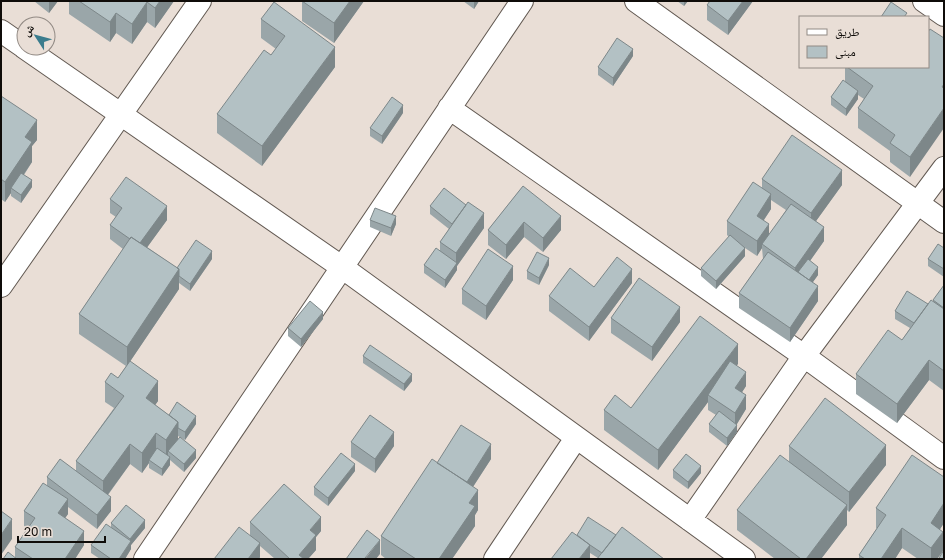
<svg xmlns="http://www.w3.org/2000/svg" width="945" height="560" font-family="'Golos Text','Noto Naskh Arabic',sans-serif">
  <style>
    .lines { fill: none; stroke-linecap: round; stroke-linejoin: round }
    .minor-casing { stroke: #625952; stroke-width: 24 }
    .minor { stroke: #fff; stroke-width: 22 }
    .wall { fill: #9aa6a9; fill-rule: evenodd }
    .shaded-wall { fill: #7d8789 }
    .building { fill: #b3c1c4; stroke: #7d8789 }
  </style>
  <rect width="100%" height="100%" fill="#e9ded6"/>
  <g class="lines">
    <defs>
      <path id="minor" d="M636,1L944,222
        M924,1L944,15
        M1,31L24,47
        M25,48L343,268L744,559
        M449,108L804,356L944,458
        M1,286L200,1
        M690,520L804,356L944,168
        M145,559L522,1
        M495,559L576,438"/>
    </defs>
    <!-- minor casing -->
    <use href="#minor" class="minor-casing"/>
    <!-- minor -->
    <use href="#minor" class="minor"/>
  </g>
  <!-- wall -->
  <path class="wall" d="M34,1H58L49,13Z
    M69,1H174L155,28L147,22L132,44L116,33L110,42L69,14Z
    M302,1H364L334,43L302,21Z
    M463,1H479L474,9Z
    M677,1H688L684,6Z
    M707,1H753L728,35L707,20V5L709,3Z
    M261,19L335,67L262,166L217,133V114L271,55L276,49L261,38Z
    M633,56L613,86L598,75V67Z
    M845,67H928L910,177L890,162V151L858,128V108L864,99L858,95V99L846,116L831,105V97L845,82Z
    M1,96L37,140L32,146V162L24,175L32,187L21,203L11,196V193L5,202L1,199Z
    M403,113L382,144L370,136V128Z
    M762,179L842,185L816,221L824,241L810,261L818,275L813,282L818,301L790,342L739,308V293L763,259L762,248L757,256L742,246L745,256L716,289L701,276V268L729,237L727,235V221L762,188ZM771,200L786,210L769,235L764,220L771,209Z
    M523,186L561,230L543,252L524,237L506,259L488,245V230Z
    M110,199L167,220L147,247L177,268L212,259L190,291L179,283V289L129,363L158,401L155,405L169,415L196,424L185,440L178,436V439L196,458L184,472L170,460V465L162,476L149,468V463L142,473L130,464L108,495L111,511L97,529L68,507V514L65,518L84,545L75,559H3L15,557V547L28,528L24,526V511L47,485V477L76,471V461L114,408L105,402V382L118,378L126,366L79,334V314L123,249L110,239V225L116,217L110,213Z
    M430,206L484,228L457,266V270L445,288L424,273V265L440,251V242L449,229L430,214Z
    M370,220L396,224L391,236L370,227Z
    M944,248V277L928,266V259Z
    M549,265L539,285L527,279V271Z
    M513,280L486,320L462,304V289Z
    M632,283L589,341L549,311V296Z
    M944,285V391L929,380L897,423L856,394V374L902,340L910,328L895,319V311L928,304L933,301Z
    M611,318L680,322L652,361L611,333Z
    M323,319L301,347L288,336V328Z
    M363,356L412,381L404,391L363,363Z
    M738,364L736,365L746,386L742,392L746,409L737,424V432L727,446L709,432V424L716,415L708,410V402L658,470L604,430V410L631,408Z
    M351,442L394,446L375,473L351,457Z
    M789,446L886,465L849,512L847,510V525L821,559H775L737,530V510L789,462Z
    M491,459L473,487L478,510L475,515V526L452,559H386L381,555V536L437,463Z
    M673,470L701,473L688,489L673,478Z
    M355,471L328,506L314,495V487Z
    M944,477V523L940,529L943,551L937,559H918L902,548L895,559H859V555L877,528H876V508Z
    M250,522L321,531L316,537V550L308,559H275L260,546V557L259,559H214L250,535Z
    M111,523L145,528L131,545V549L125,559H100L91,553V545L111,527Z
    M577,535H616L598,558L590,553V559Z"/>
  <!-- shaded-wall -->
  <path class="shaded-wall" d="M49,1H58L49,13Z
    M160,1H174L155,28V8Z
    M350,1H364L334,43V23Z
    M474,1H479L474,9Z
    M684,1H688L684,6Z
    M743,1H753L728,35V21Z
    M147,2V22L132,44V24Z
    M116,13V33L110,42V22Z
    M335,47V67L262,166V146Z
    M633,49V56L613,86V78Z
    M858,91V99L846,116V109Z
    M403,105V113L382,144V136Z
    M944,108V128L910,177V157Z
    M37,120V140L32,146V162L13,190L11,188V193L5,202V182L25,137Z
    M842,170V185L811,228V213Z
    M32,180V187L21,203V195Z
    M771,194V209L757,230V216Z
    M167,206V220L138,260V245Z
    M484,213V228L457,266V270L445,288V280L456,264V253Z
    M396,216V224L391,236V228Z
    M561,216V230L543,252V238Z
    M524,222V237L506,259V245Z
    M769,224V238L762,244V248L757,256V241Z
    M824,227V241L795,282V268Z
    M745,248V256L716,289V281Z
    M212,251V259L190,291V284Z
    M549,258V265L539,285V278Z
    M513,266V280L486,320V306Z
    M818,267V275L807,290V283Z
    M179,269V289L127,366V347Z
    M632,269V283L589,341V327Z
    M818,286V301L790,342V328Z
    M680,307V322L652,361V347Z
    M323,312V319L301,347V339Z
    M738,344V364L712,398L708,395V402L658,470V450Z
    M929,360V380L897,423V404Z
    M746,372V386L735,403V388Z
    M412,374V381L404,391V384Z
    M158,381V401L146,418V398Z
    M746,395V409L735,427V413Z
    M196,416V424L185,440V432Z
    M178,422V442L168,451V455L166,459V440Z
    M737,425V432L727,446V438Z
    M394,432V446L375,473V459Z
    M156,433V453L149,460V463L142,473V453Z
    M130,444V464L103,501V481Z
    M491,444V459L465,499V485Z
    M886,445V465L849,512V492Z
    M196,450V458L184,472V464Z
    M170,457V465L162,476V469Z
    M355,464V471L328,506V498Z
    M701,466V473L688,489V482Z
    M478,490V510L475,515V526L452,559H439L469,503Z
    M111,497V511L97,529V515Z
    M68,499V514L58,528V513Z
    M944,503V523L931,543V523Z
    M847,505V525L821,559H806Z
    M321,517V531L316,537V550L308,559H299V555L310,530Z
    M12,519V539L1,555V535Z
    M145,520V528L131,545V549L125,559H119L130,543V539Z
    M902,528V548L895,559H881Z
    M84,531V545L75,559H65Z
    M943,532V551L937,559H931V548Z
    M380,540V554L376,559H365Z
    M260,543V557L259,559H248Z
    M590,545V559H579Z"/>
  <!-- building -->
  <path class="building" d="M79,1H160L155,8L147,2L132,24L116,13L110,22Z
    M302,1H350L334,23Z
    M710,1H743L728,21L707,5Z
    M274,2L335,47L262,146L217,114L264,50L271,55L285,36L261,19Z
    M891,2L907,13L904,17H881Z
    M930,29L944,38V84L942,87L944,88V108L910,157L890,143L895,135L858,108L873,86L847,67H928V32Z
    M617,38L633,49L613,78L598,67Z
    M843,80L858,91L846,109L831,97Z
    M1,96L37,120L25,137L32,142L5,182L1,179Z
    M392,97L403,105L382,136L370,128Z
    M792,135L842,170L811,213L762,179Z
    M21,173L32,180L21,195L11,188Z
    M126,177L167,206L140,243L131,237L130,239L110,225L122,208L110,199Z
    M753,182L771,194L757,216L769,224L757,241L727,221Z
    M523,186L561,216L543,238L524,222L506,245L488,230Z
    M444,188L466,205L452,224L430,206Z
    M468,202L484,213L456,253L440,242Z
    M791,204L824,227L795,268L762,244Z
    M375,208L396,216L391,228L370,220Z
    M730,235L745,248L716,281L701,268Z
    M131,237L179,269L127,347L79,314Z
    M196,240L212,251L190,284L179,276V269L177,268Z
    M938,244L944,248V269L928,259Z
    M436,248L457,263L445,280L424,265Z
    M488,249L513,266L486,306L462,289Z
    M537,252L549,258L539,278L527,271Z
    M768,252L818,286L790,328L739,293Z
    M617,257L632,269L589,327L549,296L570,268L594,287Z
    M808,259L818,267L809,280L798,272Z
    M639,278L680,307L652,347L611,318Z
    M944,285V308L933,300Z
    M907,291L928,304L914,323L895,311Z
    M931,300L944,309V371L929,360L897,404L856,374L888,330L902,340Z
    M310,301L323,312L301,339L288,328Z
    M700,316L738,344L658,450L604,410L615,395L631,408Z
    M370,345L412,374L404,384L363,356Z
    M130,361L158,381L146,398L178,422L166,440L156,433L142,453L130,444L103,481L76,461L124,396L105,382L111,373L118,378Z
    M730,361L746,372L735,388L746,395L735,413L708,395Z
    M825,398L886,445L849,492L789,446Z
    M177,402L196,416L185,432L178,428V422L169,415Z
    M719,411L737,425L727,438L709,424Z
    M370,415L394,432L375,459L351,442Z
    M461,425L491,444L467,482L437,463Z
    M180,437L196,450L184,464L168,451Z
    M157,448L170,457L162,469L149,460Z
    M341,453L355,464L328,498L314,487Z
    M686,454L701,466L688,482L673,470Z
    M780,455L847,505L806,559H801L737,510Z
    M912,455L944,477V503L931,523L943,532L931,548L902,528L881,559H865L859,555L886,515L876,508Z
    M60,459L111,497L97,515L47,477Z
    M432,459L478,490L469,503L475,506L439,559H416L381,536Z
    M43,483L68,499L58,513L84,531L65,559H33L15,547L35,518L24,511Z
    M284,484L321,517L310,530L316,535L299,555L304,559H290L250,522Z
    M126,505L145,520L130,539L111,523Z
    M1,511L12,519L1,535Z
    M588,517L616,535L602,553L590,545L577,535Z
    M106,524L131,541L119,559H111L91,545Z
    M239,527L260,543L248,559H214Z
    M622,527L664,559H597Z
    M367,530L380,540L365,558L366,559H346Z
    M572,532L590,545L579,559H551Z
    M944,550V559H941L939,558Z
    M8,552L17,559H3Z"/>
  <!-- border -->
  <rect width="945" height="560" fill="none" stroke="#0f0c09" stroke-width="4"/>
  <!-- legend -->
  <rect x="799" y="16" width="130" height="52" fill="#e9ded6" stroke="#928a84"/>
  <rect x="807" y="29" width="20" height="6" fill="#ffffff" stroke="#928a84"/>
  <text x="835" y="36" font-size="12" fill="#0f0c09">طريق</text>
  <rect x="807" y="46" width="20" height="12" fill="#b3c1c4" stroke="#928a84"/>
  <text x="835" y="56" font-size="12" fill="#0f0c09">مبنى</text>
  <!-- north arrow -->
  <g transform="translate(36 36) rotate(306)"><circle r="19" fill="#e9ded6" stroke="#928a84"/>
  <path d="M0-3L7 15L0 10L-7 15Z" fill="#3a7c8d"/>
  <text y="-6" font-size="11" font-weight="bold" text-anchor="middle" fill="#0f0c09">ش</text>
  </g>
  <!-- scale -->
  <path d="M18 536v6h87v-6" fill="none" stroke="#0f0c09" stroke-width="2"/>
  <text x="24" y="536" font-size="12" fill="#0f0c09" stroke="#e9ded6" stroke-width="3" paint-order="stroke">20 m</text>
</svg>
